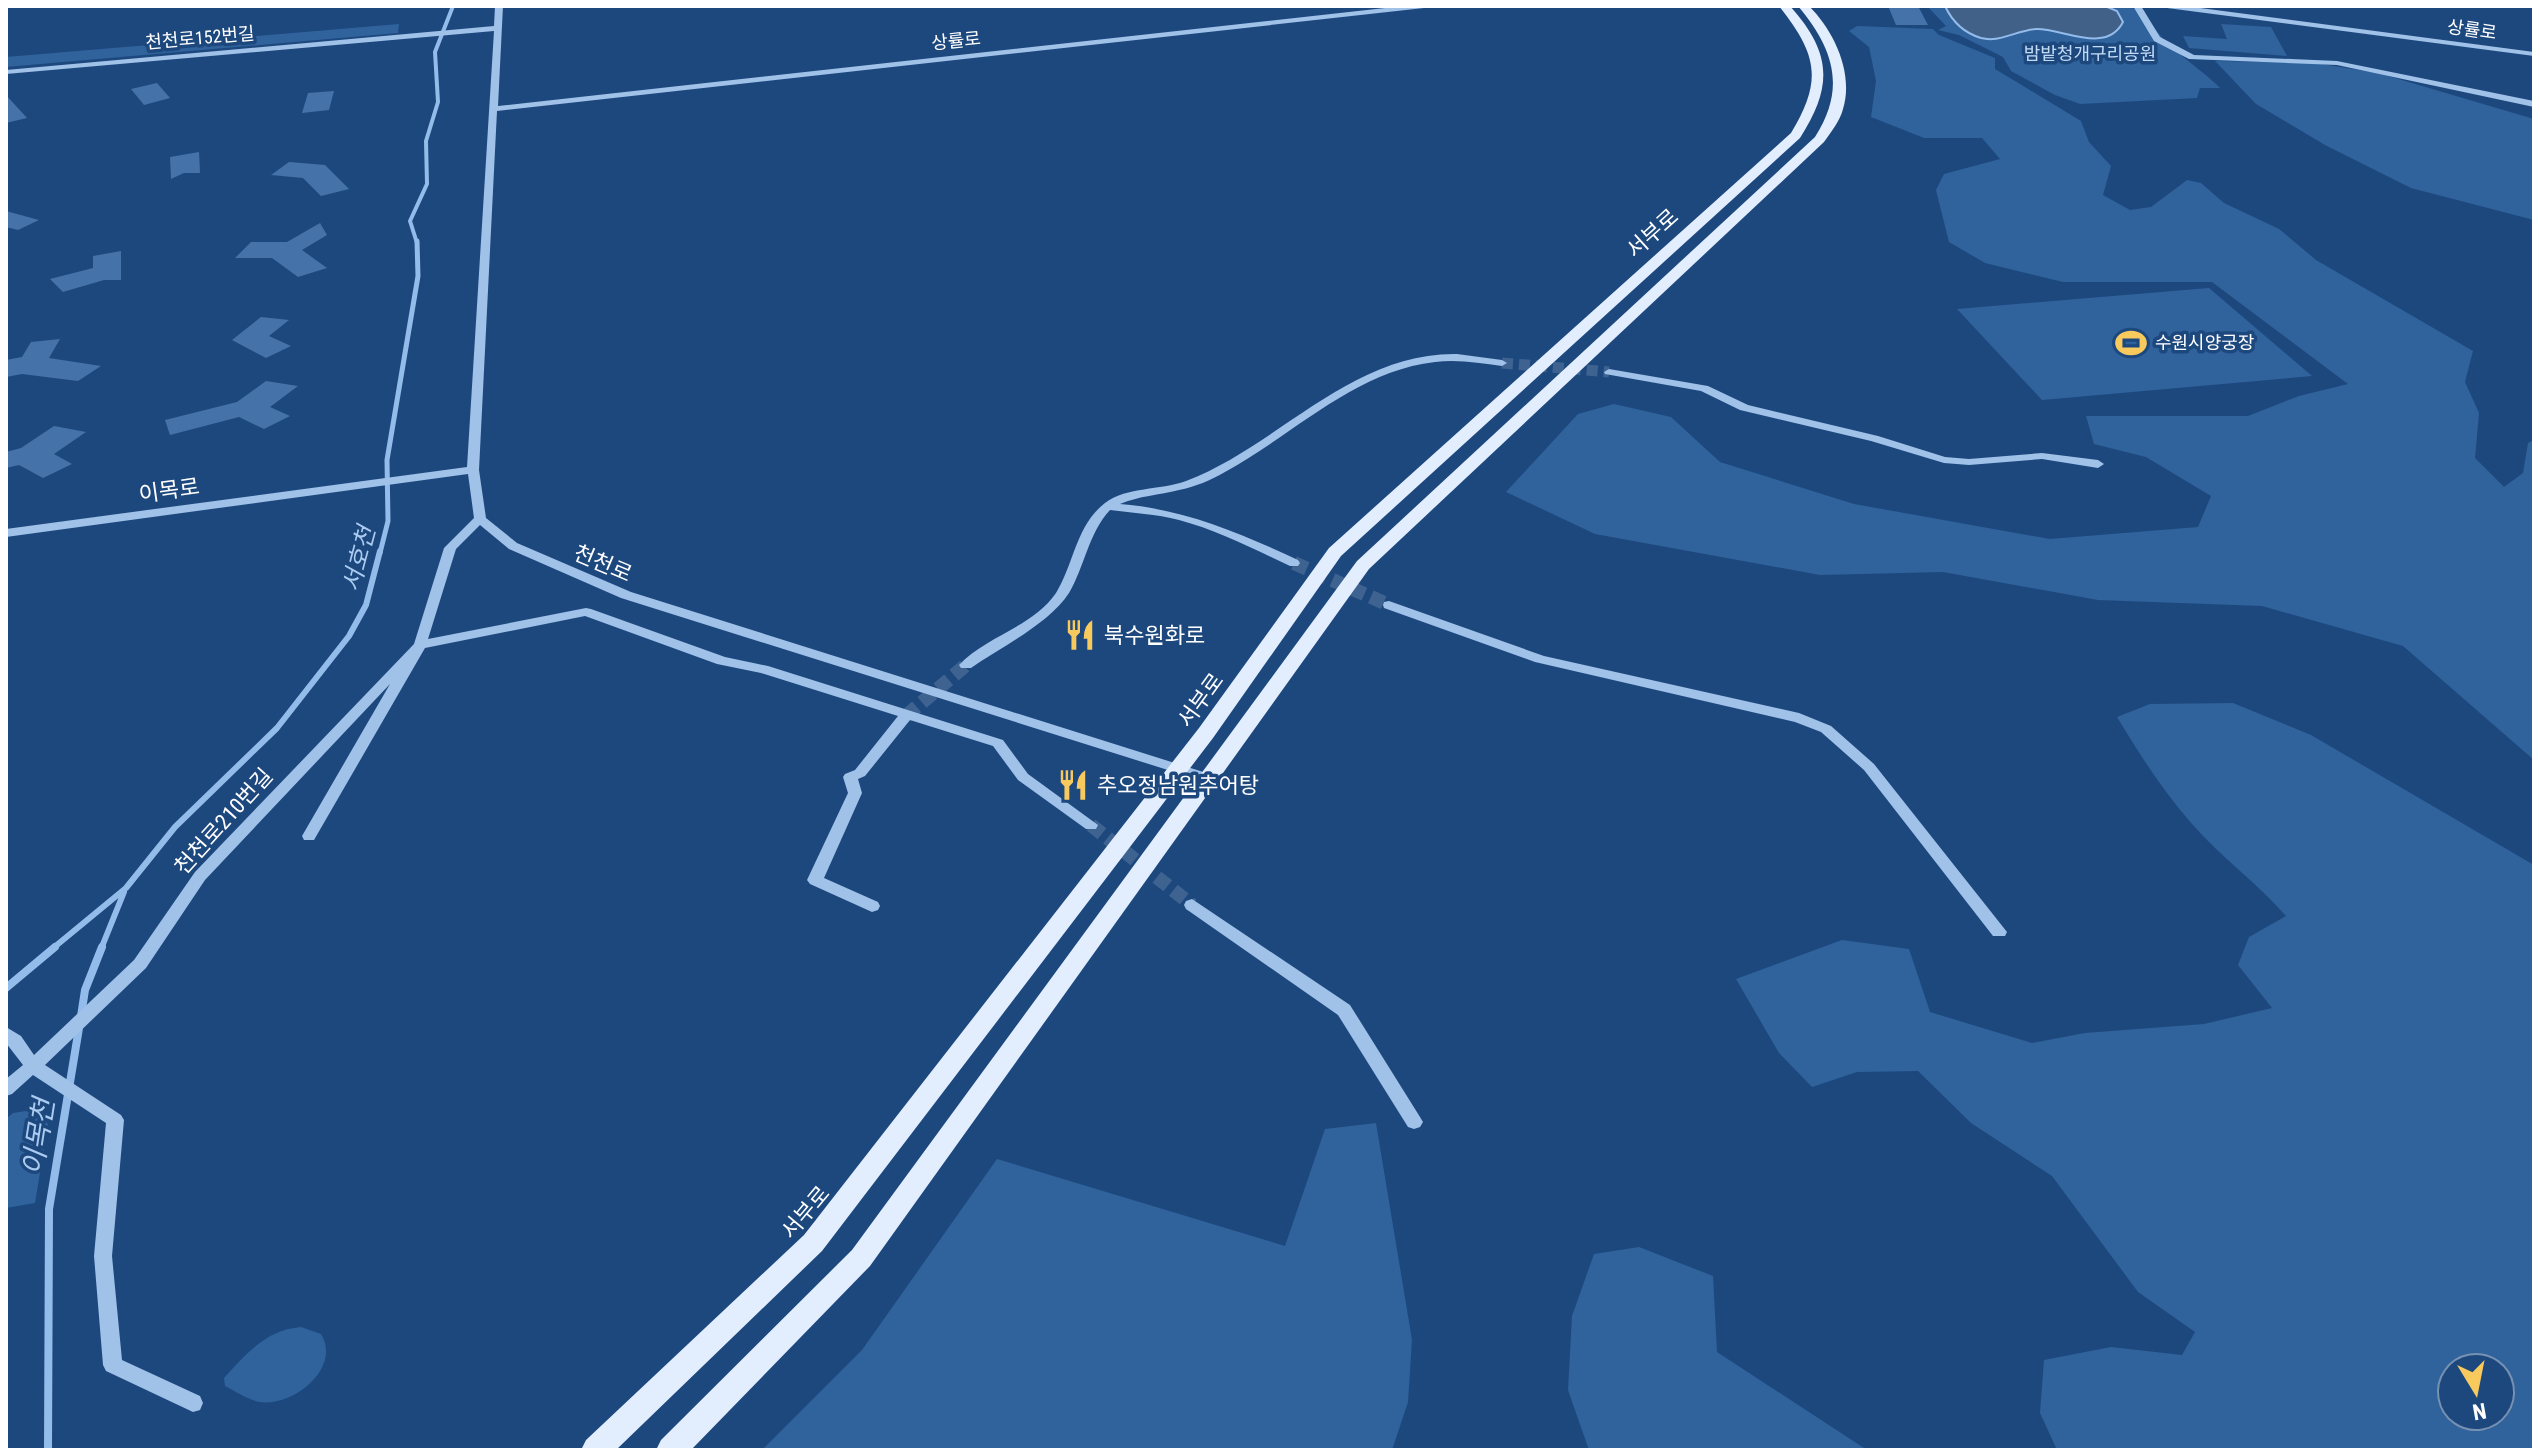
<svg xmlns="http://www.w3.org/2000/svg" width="2540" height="1456" font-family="'Roboto Condensed','Noto Sans KR',sans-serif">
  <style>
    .green { fill: #30629c; fill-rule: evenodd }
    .water { fill: #416189; stroke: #93bcea; stroke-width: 2 }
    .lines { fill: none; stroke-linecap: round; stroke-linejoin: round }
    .stream-far3 { stroke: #93bcea; stroke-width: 4 }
    .stream-far2 { stroke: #93bcea; stroke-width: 5 }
    .stream-far1 { stroke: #93bcea; stroke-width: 6 }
    .stream { stroke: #93bcea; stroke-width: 8 }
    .building { fill: #4572a8 }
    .minor-tunnel-far1 { stroke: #3f6391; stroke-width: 11; stroke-dasharray: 11 6; stroke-linecap: butt }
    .minor-tunnel { stroke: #3f6391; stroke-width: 14; stroke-dasharray: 14 7; stroke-linecap: butt }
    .minor { fill: #a0c1e8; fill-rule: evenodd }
    .major { fill: #e2edfe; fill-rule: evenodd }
    .labels { text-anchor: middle; stroke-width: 7; stroke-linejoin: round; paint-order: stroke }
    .far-street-label { font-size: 18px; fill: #fff; stroke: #1d487e }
    .far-park-label { font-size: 18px; fill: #c4dbf6; stroke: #1d487e }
    .far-poi-label { font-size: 18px; fill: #fff; stroke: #1d487e; text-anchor: start }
    .street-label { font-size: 22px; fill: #fff; stroke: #1d487e }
    .poi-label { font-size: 22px; fill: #fff; stroke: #1d487e; text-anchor: start }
    .water-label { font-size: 24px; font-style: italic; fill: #abcbf0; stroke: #1d487e }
    .near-water-label { font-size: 28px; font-style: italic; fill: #abcbf0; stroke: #1d487e }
  </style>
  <rect width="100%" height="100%" fill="#1d487e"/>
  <!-- green -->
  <path class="green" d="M1927,6H2116L2144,10C2157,43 2195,63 2220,88H2200L2197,98L2080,104L2055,95L2011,71L2003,57L1959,35L1938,30L1946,26Z
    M399,24L398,33L6,67V57Z
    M2221,24L2271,27L2287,56L2189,48L2183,36L2227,39Z
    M1857,26L1933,29L1939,35L1995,58V69L2081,121L2089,142L2111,166L2103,195L2130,210L2151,207L2187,180L2201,183L2224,203L2279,229L2316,260L2473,351L2465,382L2479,413L2475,458L2504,487L2523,473L2528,443L2534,440V760L2403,646L2262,606L2098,600L1943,572L1820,575L1595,534L1506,492L1578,414L1614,404L1671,417L1720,462L1854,504L2050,539L2198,527L2211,496L2146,457L2094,444L2086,416H2248L2299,396L2348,384L2212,282H2063L1985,263L1949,242L1936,190L1944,174L2000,159L1982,138H1924L1871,117L1876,81L1869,47L1849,31Z
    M2215,61L2315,63L2378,73L2534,119V220L2411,188L2325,145L2256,104Z
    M2209,288L2312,376L2042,400L1957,309Z
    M2233,703L2311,735L2534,865V1450H2057L2040,1413L2044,1360L2111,1347L2182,1355L2195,1332L2138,1292L2052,1176L1971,1123L1918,1071L1857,1072L1812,1087L1779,1053L1736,979L1842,940L1909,949L1930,1012L2032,1043L2085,1033L2204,1024L2272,1008L2238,965L2249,937L2286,916C2257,883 2221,857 2192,824C2163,791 2140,755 2117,717L2150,704ZM2452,1368H2500V1416H2452Z
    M32,1110L48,1124L35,1203L6,1208V1119L13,1113Z
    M1376,1123L1412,1340L1408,1402L1392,1450H762L862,1350L997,1159L1285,1246L1325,1129Z
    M1639,1247L1713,1276L1717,1352L1867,1450H1589L1568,1390L1572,1316L1594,1254Z
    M301,1327L321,1334C342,1368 293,1407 260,1402C248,1400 235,1391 225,1386L224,1378C247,1353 266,1330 301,1327Z"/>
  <!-- water -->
  <path class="water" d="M1945,6H2105L2117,11L2123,22C2106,55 2062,28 2036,29C2017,30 2000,43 1981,38C1964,33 1952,21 1945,6Z"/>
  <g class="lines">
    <!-- stream-far3 -->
    <path class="stream-far3" d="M417,243L410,221L427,184L426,141L438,102L435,52L453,6"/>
    <!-- stream-far2 -->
    <path class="stream-far2" d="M380,553L388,521L387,460L418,276L417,241"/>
    <!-- stream-far1 -->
    <path class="stream-far1" d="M52,949L126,888L175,827L277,728L349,636L366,605L380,551
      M101,949L124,892"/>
    <!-- stream -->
    <path class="stream" d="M6,988L55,947
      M81,1016L85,990L102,947
      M48,1450L49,1209L79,1028"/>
  </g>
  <!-- building -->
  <path class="building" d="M1888,6H1918L1928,25H1896Z
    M157,83L170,98L144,105L131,89Z
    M334,91L329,110L302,113L308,93Z
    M6,95L27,118L6,123Z
    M199,152L200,173H184L171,179L170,157Z
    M289,162L325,165L349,189L321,196L303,178L271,175Z
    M6,211L39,220L18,230L6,227Z
    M320,223L327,235L302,250L327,268L298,277L272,258H235L251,242H287Z
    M121,251V280H104L63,292L50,279L93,268V256Z
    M261,317L289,320L269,336L291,346L266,358L232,340Z
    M60,339L49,358L101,366L78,381L22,374L6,377V360L22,357L31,342Z
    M266,381L298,386L270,407L290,416L264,429L239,417L170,435L165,420L237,402Z
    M54,426L86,432L54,454L72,464L43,478L19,465L6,468V452L21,448Z"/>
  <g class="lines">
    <!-- minor-tunnel-far1 -->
    <path class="minor-tunnel-far1" d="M1502,363L1609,372"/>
    <!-- minor-tunnel -->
    <path class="minor-tunnel" d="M1294,563L1389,605
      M906,716L966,665
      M1091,825L1192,905"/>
    <!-- minor -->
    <path class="minor" d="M495,6H503L498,106L1403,6H1428L1424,8L497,111L479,470L486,518L517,543L631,592L1216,776L1218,779L1211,784L1206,782L621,598L509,549L480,525L456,549L428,639L586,608L591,609L725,657L768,666L1003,740L1028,774L1098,825L1096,829H1086L1018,780L993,746L910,720L865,776L858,779L862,793L824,878L878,902L880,906L878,910L872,912L810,884L807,880L848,793L843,777L845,774L855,770L898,716L761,673L717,664L585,616L425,648L314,840H304L302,836L390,684L205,880L146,968L45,1065L121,1115L124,1120L112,1256L122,1360L200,1396L203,1403L200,1410L193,1412L106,1371L103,1365L94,1256L106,1123L33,1075L12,1094L6,1096V1079L23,1065L6,1043V1027L21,1036L34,1055L134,960L195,872L414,644L444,548L474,518L468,474L6,537V529L467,467L494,31L6,74V70L494,26Z
      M2133,6H2141L2160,37L2194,55L2337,61L2534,101V107L2337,65L2189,59L2154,41Z
      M2163,6H2185L2534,52V56L2167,8Z
      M1457,354L1502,360L1507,363L1502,366C1480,363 1457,359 1435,362C1355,371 1293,435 1225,472C1211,480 1195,487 1179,490C1159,495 1139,496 1120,504C1184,509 1240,533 1298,560L1300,563L1298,566H1290C1254,549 1217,530 1179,520C1156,514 1133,513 1110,510C1088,534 1085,566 1069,593C1049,624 1001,647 971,668H961L959,665C986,636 1033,627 1056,593C1074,564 1076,525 1105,503C1128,486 1159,491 1186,481C1278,446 1351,352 1457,354Z
      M1609,369L1708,386L1748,405L1878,436L1945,457L1969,459L2042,453L2098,460L2104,464L2098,468L2042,459L1969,465L1944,463L1871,441L1740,410L1701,391L1605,374L1604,372Z
      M1389,601L1544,656L1799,713L1831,726L1874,764L2007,932L2005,936H1993L1864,770L1821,732L1795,722L1535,662L1384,608L1383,605L1384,602Z
      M1192,899L1350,1005L1420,1117L1423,1122L1420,1127L1414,1129L1408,1127L1338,1015L1186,909L1184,905L1186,901Z"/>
    <!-- major -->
    <path class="major" d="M1779,6H1790C1831,52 1834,85 1800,138L1341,556L1213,738L822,1251L616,1450H581L586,1440L804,1235L1199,728L1329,548L1791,133C1824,79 1816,53 1779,6Z
      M1798,6H1809C1834,31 1854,73 1843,109C1840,121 1831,132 1824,142L1369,569L870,1266L691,1450H656L661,1440L852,1250L1357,561L1815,137C1847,87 1833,48 1798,6Z"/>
  </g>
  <!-- icons -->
  <defs>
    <symbol id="stadium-bare" viewBox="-9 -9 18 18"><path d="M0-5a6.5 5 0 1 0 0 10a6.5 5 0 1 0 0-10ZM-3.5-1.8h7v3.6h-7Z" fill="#f8ca5e" stroke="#1d487e" stroke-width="2.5" paint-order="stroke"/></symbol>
    <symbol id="restaurant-bare" viewBox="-9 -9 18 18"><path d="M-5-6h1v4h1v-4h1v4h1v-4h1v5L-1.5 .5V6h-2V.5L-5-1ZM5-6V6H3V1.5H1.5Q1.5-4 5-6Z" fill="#f8ca5e" stroke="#1d487e" stroke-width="2.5" paint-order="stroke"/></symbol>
  </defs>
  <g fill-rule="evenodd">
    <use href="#stadium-bare" x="2109" y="321" width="44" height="44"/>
    <use href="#restaurant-bare" x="1058" y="613" width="44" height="44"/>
    <use href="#restaurant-bare" x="1051" y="763" width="44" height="44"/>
  </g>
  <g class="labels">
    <!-- far-street labels -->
    <g class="far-street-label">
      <text transform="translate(2472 30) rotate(8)" y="6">상률로</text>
      <text transform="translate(200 38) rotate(-5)" y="6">천천로152번길</text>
      <text transform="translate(956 41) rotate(-6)" y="6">상률로</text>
    </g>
    <!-- far-park labels -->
    <g class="far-park-label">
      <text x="2090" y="60">밤밭청개구리공원</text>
    </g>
    <!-- far-poi labels -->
    <g class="far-poi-label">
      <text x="2155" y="349">수원시양궁장</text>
    </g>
    <!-- street labels -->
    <g class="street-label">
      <text transform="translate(1652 233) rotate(-42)" y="8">서부로</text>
      <text transform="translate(169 490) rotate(-8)" y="8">이목로</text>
      <text transform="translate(603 563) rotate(23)" y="8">천천로</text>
      <text transform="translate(1200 700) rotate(-54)" y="8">서부로</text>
      <text transform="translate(223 821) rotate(-48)" y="8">천천로210번길</text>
      <text transform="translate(805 1212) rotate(-50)" y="8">서부로</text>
    </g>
    <!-- poi labels -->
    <g class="poi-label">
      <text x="1104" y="643">북수원화로</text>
      <text x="1097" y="793">추오정남원추어탕</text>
    </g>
    <!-- water labels -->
    <g class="water-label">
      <text transform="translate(359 559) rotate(-75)" y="8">서호천</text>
    </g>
    <!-- near-water labels -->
    <g class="near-water-label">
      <text transform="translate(38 1137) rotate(-81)" y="10">이목천</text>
    </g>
  </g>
  <!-- border -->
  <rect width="2540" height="1456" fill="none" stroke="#ffffff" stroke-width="16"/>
  <!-- north arrow -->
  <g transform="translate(2476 1392) rotate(170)"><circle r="38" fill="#1d487e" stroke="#7791b2" stroke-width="2"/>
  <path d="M0-6L14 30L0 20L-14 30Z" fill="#f8ca5e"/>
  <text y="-12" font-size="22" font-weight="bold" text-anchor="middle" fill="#ffffff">N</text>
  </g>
</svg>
